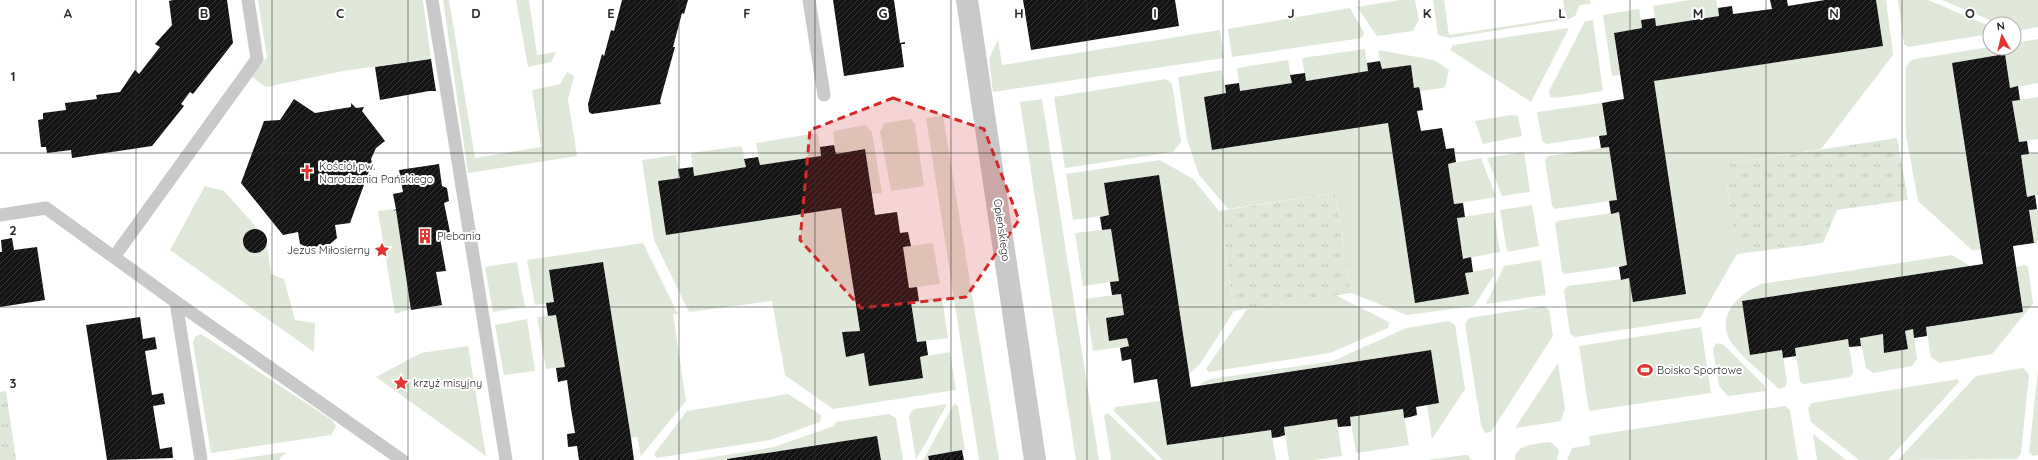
<svg xmlns="http://www.w3.org/2000/svg" width="2038" height="460" font-family="Quicksand,sans-serif">
  <style>
    .grass { fill: #e0e9d9 }
    .park { fill: url(#park-tufts) }
    .building { fill: url(#building-hatch) }
    .lines { fill: none; stroke-linecap: round; stroke-linejoin: round }
    .lane { stroke: #c9c9c9; stroke-width: 13 }
    .street { stroke: #c9c9c9; stroke-width: 22 }
    .marked { fill: #d62828; fill-opacity: 0.2; stroke: #d62828; stroke-width: 3; stroke-dasharray: 8 5; stroke-linejoin: round }
    .grid { fill: none; stroke: #2c2c2c; stroke-width: 1; stroke-opacity: 0.55 }
    .labels { text-anchor: middle; stroke-width: 4; stroke-linejoin: round; paint-order: stroke }
    .poi-label { font-size: 11px; fill: #2c2c2c; stroke: #fff; text-anchor: start }
    .street-label { font-size: 11px; fill: #2c2c2c; stroke: #fff }
    .grid-label { font-size: 13px; text-anchor: middle; font-weight: bold; fill: #2c2c2c; stroke: #fff; stroke-width: 4; stroke-linejoin: round; paint-order: stroke }
  </style>
  <defs>
    <pattern id="park-tufts" width="24" height="20" patternUnits="userSpaceOnUse"><rect width="24" height="20" fill="#e0e9d9"/><path d="M3 7l-1-3M5 7V3M7 7l1-3M15 17l-1-3M17 17v-4M19 17l1-3" fill="none" stroke="#c0c8ba"/></pattern>
    <pattern id="building-hatch" width="6" height="6" patternUnits="userSpaceOnUse"><rect width="6" height="6" fill="#131313"/><path d="M-1 1l2-2M0 6l6-6M5 7l2-2" fill="none" stroke="#363636"/></pattern>
  </defs>
  <rect width="100%" height="100%" fill="#fff"/>
  <!-- grass -->
  <path class="grass" d="M258,0H423L431,59L343,71L266,87L252,77L267,57Z
    M443,0H449L475,158L541,147L532,90L560,84L567,72L574,76L568,99L577,156L468,173Z
    M516,0H529L537,55L556,52L551,62L528,67Z
    M1400,0H1415L1419,20L1413,31L1377,36L1357,7Z
    M1433,0H1444L1449,35L1566,17L1563,0H1590L1591,4L1580,5L1575,16L1569,19L1450,38L1438,35Z
    M1689,0H1716L1719,16L1656,26L1653,6Z
    M1876,0H1886L1893,55L1821,149L1724,164L1737,254L1700,318L1575,337L1570,334L1564,290L1568,286L1629,278L1654,81L1883,46Z
    M1898,0H1928L1990,26V34L1908,47L1904,44Z
    M1942,0H2038V27L2015,31L2014,24H1999Z
    M1350,8L1364,33L1362,38L1232,57L1228,29Z
    M1639,9L1642,28L1614,33L1620,75L1612,76L1603,15Z
    M1593,20L1603,91L1556,98L1550,97L1549,91L1585,21Z
    M1569,28L1531,102L1450,50L1453,45Z
    M1220,30L1224,58L993,92L989,59L998,39L1002,65Z
    M2038,39V83L2010,88L2005,54L1952,63L1981,250H1972L1918,201L1906,135V67L1910,61L1915,59L1990,47L2014,48V43Z
    M1365,49L1368,71L1306,81L1302,58Z
    M1378,50L1434,60L1449,70L1445,87L1443,88L1420,91L1419,87L1414,88L1411,65L1382,69Z
    M1288,60L1292,83L1240,91L1237,68Z
    M1222,70L1226,93L1204,97L1213,150L1388,123L1415,302L1468,294L1465,273L1493,268L1494,275L1474,306L1407,315L1351,293L1335,193L1228,209L1199,175L1187,139L1178,77Z
    M1166,79L1172,84L1181,142L1173,152L1065,168L1054,97Z
    M2038,97V139L2019,142L2012,101Z
    M1042,99L1099,460H1076L1020,102Z
    M1602,103L1607,135L1546,144L1542,141L1537,112Z
    M1511,115L1518,116L1522,136L1483,144L1475,121Z
    M943,116L999,460H979L926,118Z
    M911,119L915,124L924,186L891,191L880,132L884,123Z
    M866,125L872,132L882,193L871,194L865,149L836,154L833,131Z
    M818,133L821,156L760,165L756,143Z
    M742,146L746,167L694,176L691,153Z
    M1609,147L1617,200L1555,209L1552,206L1545,160L1548,156Z
    M1524,152L1530,192L1502,196L1487,158Z
    M2038,153V195L2027,197L2021,155Z
    M676,155L680,178L659,181L667,235L841,208L860,331L842,332L846,356L864,353L869,386L923,378L920,357L950,352L956,390L833,409L785,375L772,301L689,312L654,240L642,160Z
    M1481,158L1496,197L1454,204L1448,164Z
    M1160,160L1193,179L1219,211L1234,311L1200,364L1189,374L1104,184L1109,215L1073,220L1066,174Z
    M205,186L224,191L258,229L249,231L243,239L245,248L252,253L262,252L267,244L271,274L284,279L295,320L315,323L314,352L170,250Z
    M1532,205L1539,246L1507,252L1500,210Z
    M396,209L411,309L395,314L378,211Z
    M2038,209V243H2034L2029,210Z
    M1494,212L1500,252L1463,259L1457,218Z
    M1619,212L1627,265L1565,274L1562,272L1555,223L1557,221Z
    M1111,229L1119,281L1083,286L1075,233Z
    M643,243L678,314H673L686,401L641,456L637,437L631,438L603,262L549,270L554,302L535,305L527,260Z
    M933,243L940,284L909,288L903,247Z
    M1952,255L1970,266L1742,301L1750,354L1782,350L1787,382L1785,387L1779,389C1766,376 1746,361 1734,346C1713,319 1735,296 1761,284Z
    M1541,260L1546,295L1486,304L1504,266Z
    M517,262L525,307L493,312L485,267Z
    M2025,265L2028,267L2033,304L1992,354L1939,363L1931,357L1926,327L2023,312L2016,267Z
    M1121,294L1124,315L1106,318L1109,341L1127,338L1129,346L1093,351L1085,299Z
    M1335,295L1389,322L1388,328L1330,353L1209,372L1206,369L1247,309Z
    M942,297L948,338L917,342L911,302Z
    M1544,306L1549,310L1553,336L1491,432L1485,433L1481,425L1465,324L1469,318Z
    M556,315L565,367L546,369L537,317Z
    M527,319L535,371L504,375L495,325Z
    M1449,321L1455,325L1465,389L1432,439L1427,405L1439,403L1431,350L1201,385V383L1211,379L1333,361L1406,328Z
    M1701,327L1711,393L1589,411L1579,346Z
    M1913,329L1917,359L1912,366L1873,373L1866,368L1860,338L1883,334L1885,353L1908,349L1905,331Z
    M201,334L332,420L336,426L331,435L211,453L193,343L195,337Z
    M1848,339L1853,372L1851,377L1803,384L1800,381L1795,348Z
    M1716,343L1724,345L1764,385L1766,391L1728,396L1719,386L1713,349Z
    M468,346L486,456L376,377L421,353Z
    M1558,363L1565,408L1561,421L1515,428Z
    M2023,368L2029,375L2021,453L2017,459L1898,460L1976,376Z
    M2038,370V455L2033,456L2029,452Z
    M1958,379L1959,382L1888,460H1859L1811,422L1808,408L1812,403Z
    M788,394L821,415L820,422L770,440L656,458L654,454L687,411Z
    M1160,401L1167,445L1271,430L1276,460H1163L1114,411L1115,407Z
    M947,404L916,460L909,417L911,412L915,409Z
    M954,404L958,406L965,450L928,456L929,460H923Z
    M1785,406L1790,410L1798,460H1567L1572,448L1590,445L1589,436Z
    M1403,409L1409,445L1356,453L1350,417Z
    M1108,413L1157,460H1111L1104,415Z
    M889,414L896,418L903,460H881L877,436L721,460H695L774,447L834,426L836,422Z
    M1337,419L1342,456L1314,460H1289L1284,427Z
    M1813,434L1846,460H1817Z
    M1548,442L1552,443L1559,450L1557,460H1515C1514,444 1537,444 1548,442Z
    M286,452L279,460H232Z
    M1464,455H1468L1471,460H1427Z"/>
  <!-- park -->
  <path class="park" d="M1897,138L1908,200L1837,210L1823,243L1737,254L1724,164Z
    M1335,193L1351,293L1234,311L1219,211Z
    M6,391L16,460H0V392Z"/>
  <!-- building -->
  <path class="building" d="M173,0H227L233,43L193,94L190,92L181,104L184,106L152,146L72,158L71,150L47,153L46,147H41L38,120L43,119V113L66,110L65,103L97,99L96,95L120,92L135,70L139,74L160,47L155,44L172,25L169,1Z
    M622,0H688L684,14L682,13L673,47H675L660,101L661,104L592,114L589,112L588,104L602,54L604,56L611,30L614,31Z
    M833,0H894L900,43L905,42V44H901L904,67L844,76Z
    M1023,0H1175L1179,26L1031,50Z
    M1770,0H1787L1788,6L1825,0H1876L1883,46L1654,81L1686,294L1633,302L1629,278L1621,280L1619,267L1627,265L1619,212L1611,214L1609,201L1617,200L1609,147L1601,148L1599,136L1607,135L1602,103L1624,99L1614,33L1642,28L1641,20L1655,18L1656,26L1719,16L1718,8L1732,6L1733,14L1772,9Z
    M2005,54L2010,88L2018,86L2020,100L2012,101L2019,142L2027,141L2029,154L2021,155L2027,197L2035,195L2037,209L2029,210L2034,243L2013,246L2023,312L1926,327L1927,336L1914,338L1913,329L1905,331L1908,349L1884,353L1883,334L1860,338L1861,346L1849,347L1848,339L1795,348L1796,356L1783,358L1782,350L1750,355L1742,301L1983,264L1952,63Z
    M431,59L436,91H429L380,100L375,67Z
    M1380,61L1382,69L1411,65L1414,88L1419,87L1420,91L1423,110L1417,111L1421,131L1442,128L1446,149L1454,148L1456,162L1448,164L1454,204L1463,203L1465,217L1457,218L1463,259L1471,257L1473,272L1465,273L1469,294L1415,303L1388,123L1212,150L1204,97L1226,93L1225,85L1239,83L1240,91L1292,83L1290,75L1305,73L1306,81L1368,71L1367,63Z
    M294,99L315,113L351,107V103L356,108L364,107L362,111L385,141L376,148L371,159L372,163L350,223L335,225L337,238L330,244L309,248L300,244L298,232L283,235L241,183L264,121L280,120Z
    M834,145L836,154L865,149L875,215L897,212L900,233L908,232L911,246L903,247L909,288L917,287L919,301L911,302L917,342L926,341L928,355L920,357L923,378L869,386L864,353L846,357L842,332L860,331L841,208L666,235L658,181L680,178L678,169L693,167L694,176L746,167L744,159L758,157L760,165L821,156L820,147Z
    M439,164L442,186L447,188L449,201L444,203L451,237L440,238L446,271L436,272L442,305L411,310L396,210L393,211L396,209L393,194L403,192L399,170Z
    M1159,175L1191,387L1431,350L1439,403L1416,407L1417,415L1410,417L1404,418L1403,409L1350,417L1351,426L1338,427L1337,419L1284,427L1285,435L1279,437L1272,438L1271,430L1167,445L1157,379L1134,383L1131,359L1122,361L1120,348L1129,346L1127,338L1109,341L1106,318L1124,315L1121,294L1112,295L1111,289L1110,282L1119,281L1111,229L1102,230L1100,217L1109,215L1104,183Z
    M243 241a12 12 0 1 1 24 0a12 12 0 1 1-24 0Z
    M12,238L14,250L37,247L45,300L0,307V252H2L1,240Z
    M603,262L631,438L634,460H579L577,446L568,447L567,434L575,433L571,409L567,380L558,382L556,368L565,367L556,315L548,316L546,303L554,302L549,270Z
    M140,317L143,339L155,337L157,349L145,351L152,395L163,393L165,404L153,406L160,449L172,447L173,458L107,460L86,325Z
    M877,436L881,460H727V459Z
    M962,450L964,460H929L928,456Z"/>
  <g class="lines">
    <!-- lane -->
    <path class="lane" d="M432,0L506,460
      M809,0L824,95
      M0,215L46,208L176,302L402,460
      M114,257L257,59L248,0
      M176,302L201,460"/>
    <!-- street -->
    <path class="street" d="M967,0L1035,460"/>
  </g>
  <!-- marked area -->
  <path class="marked" d="M893,98L984,129L1019,220L966,297L861,308L800,240L810,130Z"/>
  <!-- grid -->
  <path class="grid" d="M136,0V460M272,0V460M408,0V460M543,0V460M679,0V460M815,0V460M951,0V460M1087,0V460M1223,0V460M1359,0V460M1495,0V460M1630,0V460M1766,0V460M1902,0V460M0,153H2038M0,307H2038"/>
  <!-- icons -->
  <defs>
    <symbol id="church-bare" viewBox="-9 -9 18 18"><path d="M-1.2-6h2.4v3.5h3.3v2.4h-3.3V6h-2.4V-.1h-3.3v-2.4h3.3Z" fill="#df3632" stroke="#fff" stroke-width="2.5" paint-order="stroke"/></symbol>
    <symbol id="building-bare" viewBox="-9 -9 18 18"><path d="M-4-6H4V6H1V3H-1V6H-4ZM-2.5-4.3h1.7v1.8h-1.7ZM.8-4.3h1.7v1.8H.8ZM-2.5-1h1.7V.8h-1.7ZM.8-1h1.7V.8H.8Z" fill="#df3632" stroke="#fff" stroke-width="2.5" paint-order="stroke"/></symbol>
    <symbol id="sight-bare" viewBox="-9 -9 18 18"><path d="M0-6L1.8-2.2L6-1.7L2.9 1.2L3.7 5.4L0 3.3L-3.7 5.4L-2.9 1.2L-6-1.7L-1.8-2.2Z" fill="#df3632" stroke="#fff" stroke-width="2.5" paint-order="stroke"/></symbol>
    <symbol id="stadium-bare" viewBox="-9 -9 18 18"><path d="M0-5a6.5 5 0 1 0 0 10a6.5 5 0 1 0 0-10ZM-3.5-1.8h7v3.6h-7Z" fill="#df3632" stroke="#fff" stroke-width="2.5" paint-order="stroke"/></symbol>
  </defs>
  <g fill-rule="evenodd">
    <use href="#church-bare" x="296" y="161" width="22" height="22"/>
    <use href="#building-bare" x="414" y="225" width="22" height="22"/>
    <use href="#sight-bare" x="371" y="239" width="22" height="22"/>
    <use href="#stadium-bare" x="1634" y="359" width="22" height="22"/>
    <use href="#sight-bare" x="390" y="372" width="22" height="22"/>
  </g>
  <g class="labels">
    <!-- poi labels -->
    <g class="poi-label">
      <text x="319" y="170">Kościół pw.<tspan x="319" dy="13">Narodzenia Pańskiego</tspan></text>
      <text x="437" y="240">Plebania</text>
      <text x="370" y="254" text-anchor="end">Jezus Miłosierny</text>
      <text x="1657" y="374">Boisko Sportowe</text>
      <text x="413" y="387">krzyż misyjny</text>
    </g>
    <!-- street labels -->
    <g class="street-label">
      <text transform="translate(1002 230) rotate(82)" y="4">Opieńskiego</text>
    </g>
  </g>
  <g class="grid-label">
    <text x="68" y="18">A</text>
    <text x="204" y="18">B</text>
    <text x="340" y="18">C</text>
    <text x="476" y="18">D</text>
    <text x="611" y="18">E</text>
    <text x="747" y="18">F</text>
    <text x="883" y="18">G</text>
    <text x="1019" y="18">H</text>
    <text x="1155" y="18">I</text>
    <text x="1291" y="18">J</text>
    <text x="1427" y="18">K</text>
    <text x="1562" y="18">L</text>
    <text x="1698" y="18">M</text>
    <text x="1834" y="18">N</text>
    <text x="1970" y="18">O</text>
    <text x="13" y="81">1</text>
    <text x="13" y="235">2</text>
    <text x="13" y="388">3</text>
  </g>
  <!-- north arrow -->
  <g transform="translate(2002 36) rotate(352)"><circle r="19" fill="#ffffff" stroke="#ababab"/>
  <path d="M0-3L7 15L0 10L-7 15Z" fill="#df3632"/>
  <text y="-6" font-size="11" font-weight="bold" text-anchor="middle" fill="#2c2c2c">N</text>
  </g>
</svg>
